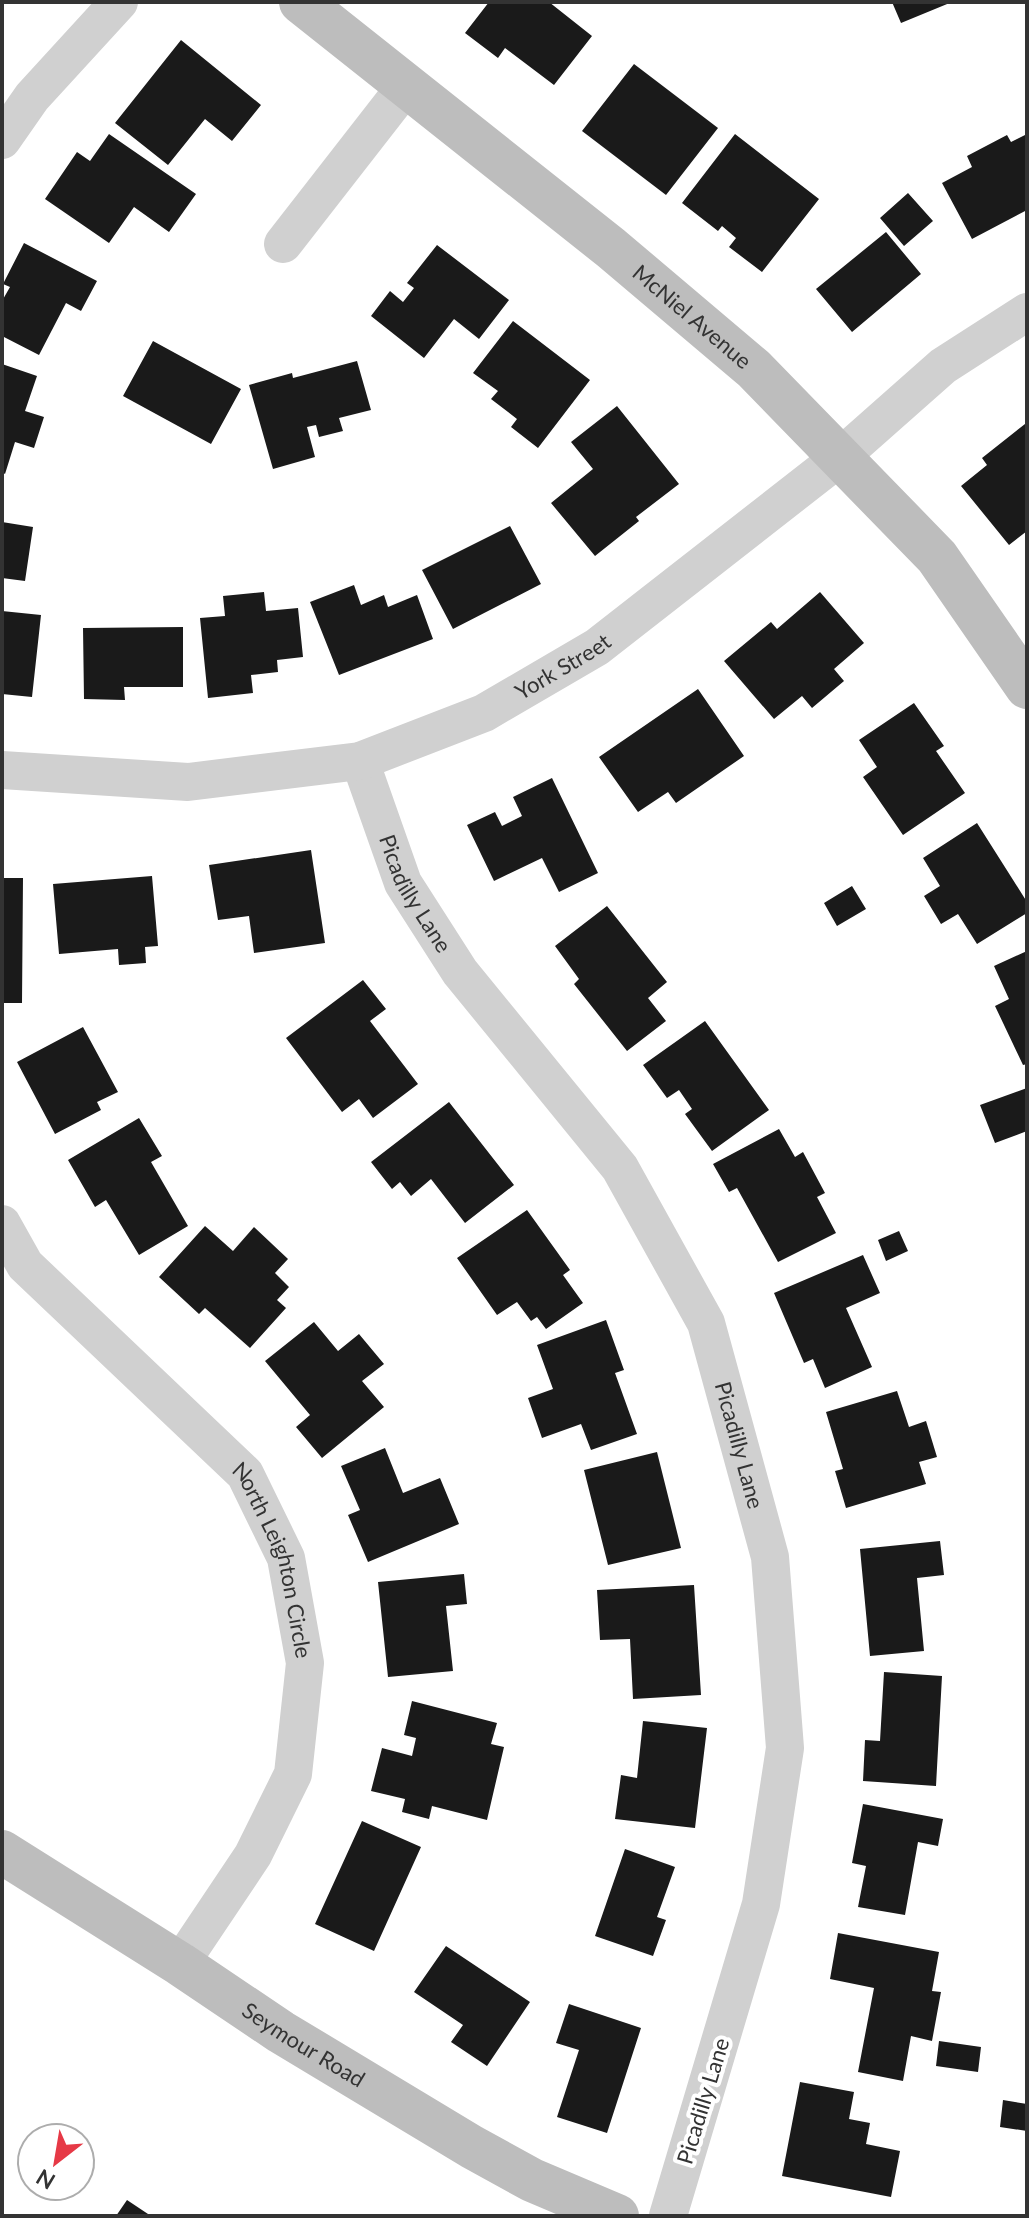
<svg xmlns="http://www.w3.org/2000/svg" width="1029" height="2218" font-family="Lato,sans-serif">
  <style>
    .building { fill: #1a1a1a }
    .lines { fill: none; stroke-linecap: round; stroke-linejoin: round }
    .street { stroke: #d0d0d0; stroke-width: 38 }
    .secondary { stroke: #bdbdbd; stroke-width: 44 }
    .labels { text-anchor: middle; stroke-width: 8; stroke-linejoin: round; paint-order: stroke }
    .street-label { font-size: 22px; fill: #333; stroke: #fff }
  </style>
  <rect width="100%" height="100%" fill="#fff"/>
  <!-- building -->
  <path class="building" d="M489,2H549L592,36L554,85L505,48L498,58L465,33Z
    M892,2H952L901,23Z
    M181,40L261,105L232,141L205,119L168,165L115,123Z
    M634,64L718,128L666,195L582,131Z
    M109,134L196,194L169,232L134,207L109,243L45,199L77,152L90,161Z
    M735,134L819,199L762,272L729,247L736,238L722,226L718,231L682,203Z
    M1027,134V210L972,239L942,183L972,167L967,156L1007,135L1011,142Z
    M908,193L933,221L904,246L880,218Z
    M886,232L921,274L852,332L816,289Z
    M24,243L97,281L81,311L66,303L39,355L2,336V301L10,287L3,284Z
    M437,245L509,300L479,339L454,319L424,358L371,316L390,291L403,302L414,288L407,283Z
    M513,321L590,380L538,448L511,427L517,419L491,399L498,391L473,373Z
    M153,341L241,389L211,444L123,396Z
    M357,361L371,410L339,418L343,431L319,437L316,425L307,427L315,457L273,469L249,385L292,373L293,378Z
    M2,364L37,376L25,411L44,417L34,448L15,442L5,474L2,472Z
    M617,406L679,484L636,517L639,521L595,556L551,503L593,469L571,442Z
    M1025,424L1027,531L1009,545L961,486L987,465L982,458Z
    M2,522L33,527L25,581L2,578Z
    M510,526L541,584L453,629L422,570Z
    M354,585L361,605L384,595L388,607L417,595L433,639L339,675L310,602Z
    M264,592L266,611L298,608L303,657L277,660L278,672L251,675L253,693L208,698L200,618L225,616L223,596Z
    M820,592L864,643L834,669L844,681L812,708L802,696L774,719L724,661L771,622L777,629Z
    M2,611L41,615L32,697L2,694Z
    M183,627V687H124L125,700L84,699L83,628Z
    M698,689L744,756L676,803L668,792L638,812L599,757Z
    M914,703L944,746L936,751L965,793L903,835L863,777L877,767L859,740Z
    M552,778L598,873L559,892L542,858L494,881L467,825L495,812L502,826L522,816L513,797Z
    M977,823L1027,902V913L977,944L958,914L941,924L924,896L940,886L923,858Z
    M311,850L325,943L254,953L249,916L218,920L209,865Z
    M152,876L158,946L145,947L146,963L119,965L118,949L59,954L53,884Z
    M2,878H23L22,1003H2Z
    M852,886L866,909L837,926L824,903Z
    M607,906L667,982L648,998L666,1021L627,1051L574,984L579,979L555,946Z
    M1027,951V1064L1023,1065L995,1006L1009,999L994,966Z
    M363,980L386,1009L370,1021L418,1084L373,1118L359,1099L342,1112L286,1038Z
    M705,1021L769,1110L712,1151L685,1114L692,1109L679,1090L667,1098L643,1065Z
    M83,1027L118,1092L97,1102L101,1110L55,1134L17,1062Z
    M1027,1088V1131L995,1143L980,1105Z
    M449,1102L514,1185L465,1223L431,1179L411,1196L400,1182L392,1189L371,1162Z
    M139,1118L162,1156L151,1162L188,1226L139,1255L106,1200L95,1207L68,1160Z
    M779,1129L795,1157L803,1152L825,1193L817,1197L836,1233L778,1262L737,1188L729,1192L713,1164Z
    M527,1210L570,1270L563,1275L583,1303L546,1329L537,1317L531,1321L517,1302L497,1315L457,1258Z
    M205,1226L233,1251L254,1227L288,1259L275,1273L289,1287L277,1300L286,1308L250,1348L205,1308L199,1314L159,1277Z
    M899,1231L908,1251L886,1261L878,1240Z
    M863,1255L880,1293L846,1308L872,1367L825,1388L813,1359L804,1363L774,1293Z
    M606,1320L624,1370L615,1373L637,1434L591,1450L581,1424L542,1438L528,1398L553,1389L537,1345Z
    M314,1322L338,1351L359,1334L384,1364L362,1381L384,1407L322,1458L296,1427L310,1415L265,1361Z
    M897,1391L909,1427L926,1421L937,1457L919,1462L926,1484L846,1508L835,1471L843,1469L826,1412Z
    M385,1448L403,1493L440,1478L459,1524L368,1562L348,1515L360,1510L341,1466Z
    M657,1452L681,1548L608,1565L584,1470Z
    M940,1541L944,1575L917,1578L924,1651L870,1656L860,1549Z
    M464,1574L467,1604L446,1606L453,1671L388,1677L378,1582Z
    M694,1585L701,1695L633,1699L630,1639L600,1640L597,1590Z
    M884,1672L942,1676L936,1786L863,1781L865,1740L880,1741Z
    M412,1701L497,1723L491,1744L504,1747L487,1820L432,1806L429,1819L402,1812L405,1799L371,1791L382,1748L412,1756L416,1738L404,1735Z
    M643,1721L707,1728L695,1828L615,1819L621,1775L637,1778Z
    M863,1804L943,1819L938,1846L918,1842L905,1915L858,1907L866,1866L852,1863Z
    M362,1821L421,1847L374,1951L315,1924Z
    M625,1849L675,1867L657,1917L666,1920L653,1956L595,1936Z
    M838,1933L939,1952L932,1991L941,1992L932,2041L911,2036L903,2081L858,2072L874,1988L830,1979Z
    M446,1946L530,2002L487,2066L451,2042L463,2025L414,1992Z
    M569,2004L641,2028L607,2133L557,2117L579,2050L556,2043Z
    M939,2041L981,2047L978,2072L936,2066Z
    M800,2082L854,2092L849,2119L870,2123L866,2144L900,2151L891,2197L782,2176Z
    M1003,2100L1027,2104V2131L1000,2127Z
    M127,2200L151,2216H116Z"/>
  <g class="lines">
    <!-- street -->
    <g class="street">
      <path d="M2,140L32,97L119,2"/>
      <path d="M283,244L406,86"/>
      <path id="s1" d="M360,761L403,883L460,972L620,1168L706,1323L770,1557L785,1748L761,1904L668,2216"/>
      <path id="s2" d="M2,770L188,782L360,761L484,713L597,647L839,458L943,366L1027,312"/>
      <path id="s3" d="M2,1224L25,1265L245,1474L286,1558L305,1663L293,1774L253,1855L180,1964"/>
    </g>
    <!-- secondary -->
    <g class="secondary">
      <path id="s4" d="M301,2L611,248L754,369L937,557L1027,687"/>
      <path id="s5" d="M2,1852L180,1964L281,2032L472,2147L532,2180L617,2216"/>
    </g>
  </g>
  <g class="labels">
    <!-- street labels -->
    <g class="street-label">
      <text dy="8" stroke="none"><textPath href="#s4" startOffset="502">McNiel Avenue</textPath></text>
      <text dy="8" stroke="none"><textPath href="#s2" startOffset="584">York Street</textPath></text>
      <text dy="8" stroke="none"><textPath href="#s1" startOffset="144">Picadilly Lane</textPath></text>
      <text dy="8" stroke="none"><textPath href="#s1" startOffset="792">Picadilly Lane</textPath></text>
      <text dy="8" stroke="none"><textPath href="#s3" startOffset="442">North Leighton Circle</textPath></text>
      <text dy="8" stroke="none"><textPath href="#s5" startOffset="358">Seymour Road</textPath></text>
      <text transform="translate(703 2101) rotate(-73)" y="8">Picadilly Lane</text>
    </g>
  </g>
  <!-- border -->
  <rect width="1029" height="2218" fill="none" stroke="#333333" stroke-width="8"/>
  <!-- north arrow -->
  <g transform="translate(56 2162) rotate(211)"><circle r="38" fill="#ffffff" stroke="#adadad" stroke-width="2"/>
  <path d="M0-6L14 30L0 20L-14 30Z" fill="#e63946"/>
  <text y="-12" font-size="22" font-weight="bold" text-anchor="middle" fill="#333333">N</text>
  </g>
</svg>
